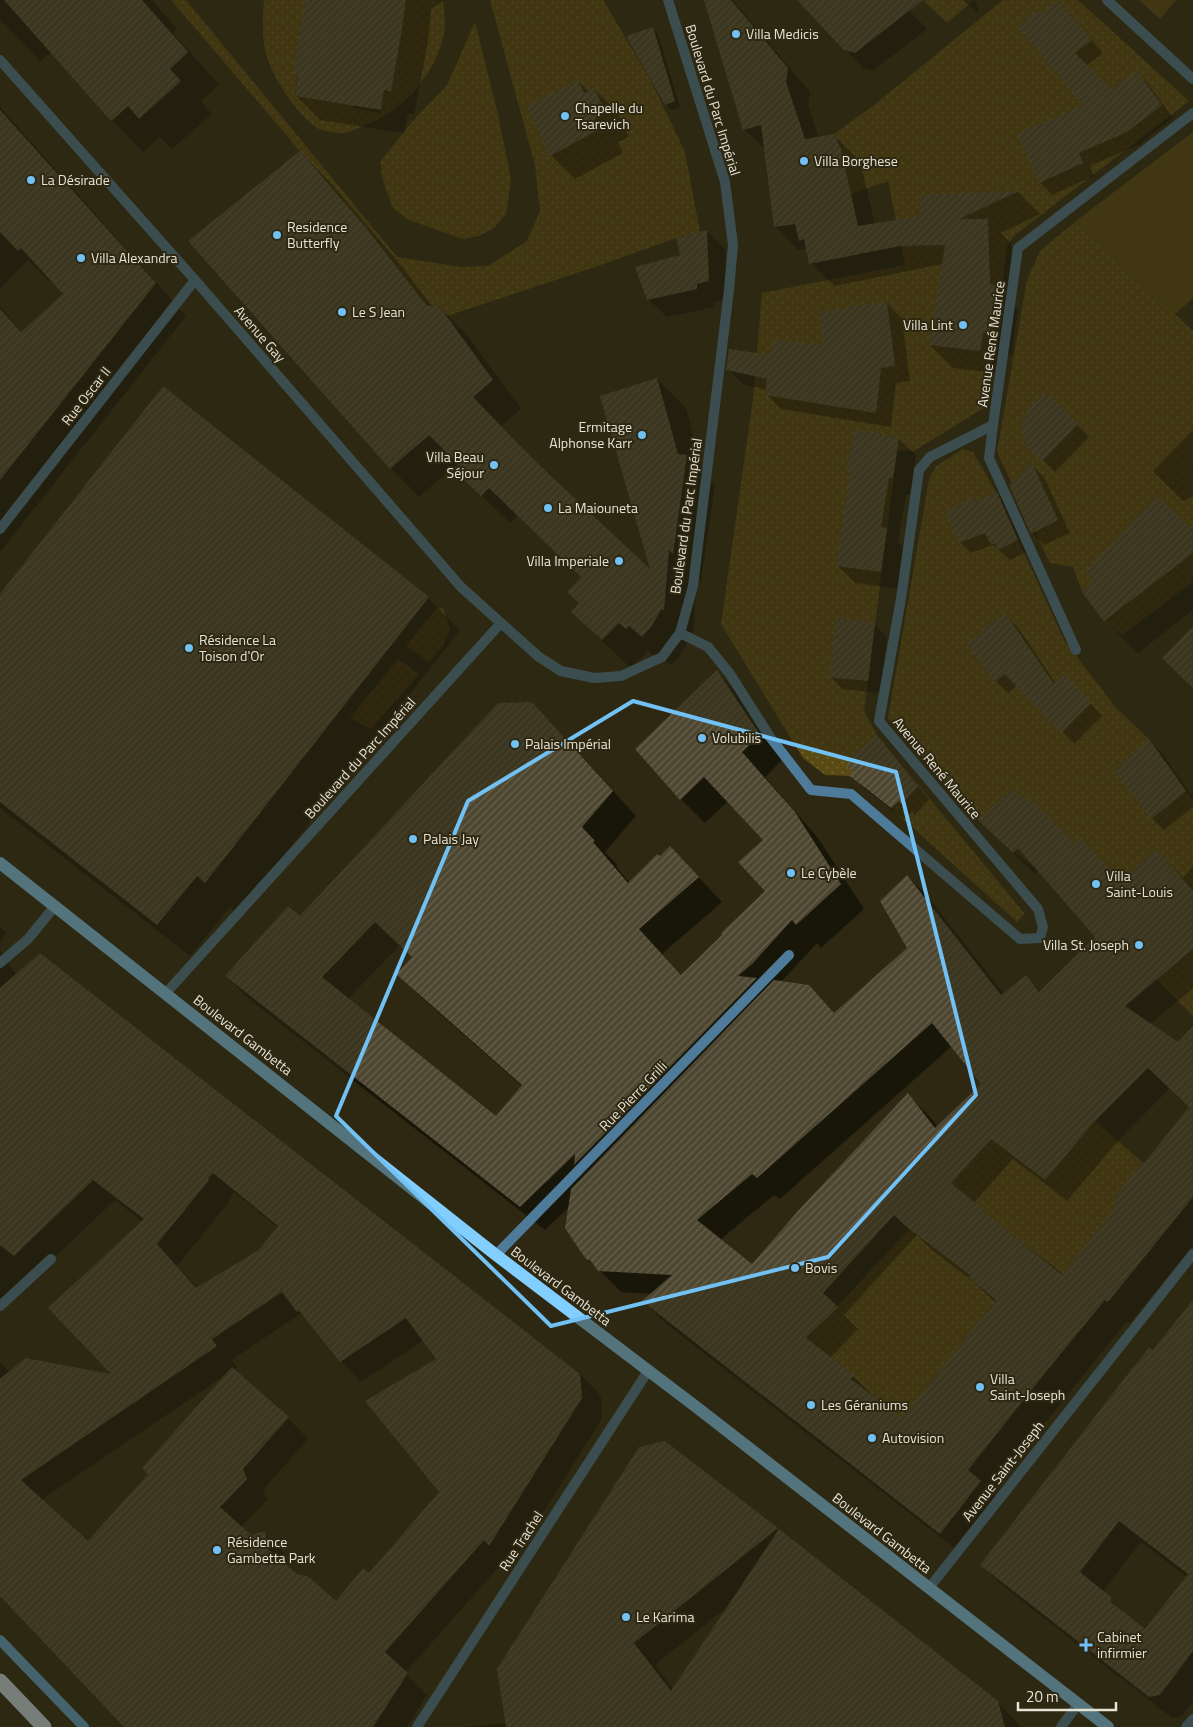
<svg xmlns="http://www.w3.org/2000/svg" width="1193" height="1727" font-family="'Titillium Web',sans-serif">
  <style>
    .green { fill: url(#green-dots) }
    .pitch { fill: #584a12 }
    .shadow { fill: #0007; fill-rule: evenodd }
    .building { fill: url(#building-hatch); fill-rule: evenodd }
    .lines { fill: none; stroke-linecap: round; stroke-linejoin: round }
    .street { stroke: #4e7b99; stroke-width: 10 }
    .secondary { stroke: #60abda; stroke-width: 10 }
    .primary { stroke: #82cefe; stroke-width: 12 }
    .highway { stroke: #d1e6f5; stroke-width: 15 }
    .marked { fill: none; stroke: #71c1f5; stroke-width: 4; stroke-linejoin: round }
    .poi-dot { fill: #71c1f5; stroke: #2e2812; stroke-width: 2 }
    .labels { text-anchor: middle; stroke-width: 4; stroke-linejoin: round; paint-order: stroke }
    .poi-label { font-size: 14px; fill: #e6e3d5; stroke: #2e2812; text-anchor: start }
    .street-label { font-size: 14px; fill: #e6e3d5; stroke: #2e2812 }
  </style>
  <defs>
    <pattern id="green-dots" width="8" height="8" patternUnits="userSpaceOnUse" patternTransform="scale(1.25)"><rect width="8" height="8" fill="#584a12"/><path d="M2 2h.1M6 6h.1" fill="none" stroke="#706434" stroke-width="1.8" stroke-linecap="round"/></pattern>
    <pattern id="building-hatch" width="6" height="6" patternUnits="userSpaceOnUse" patternTransform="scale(1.25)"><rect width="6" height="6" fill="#4d4731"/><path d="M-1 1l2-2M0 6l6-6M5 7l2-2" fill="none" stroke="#67614e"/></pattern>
  </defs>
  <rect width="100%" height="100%" fill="#2e2812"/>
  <!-- green -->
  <path class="green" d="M171,0H186L397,257L461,267L488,266L527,241L540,211L535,165L490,0H603L651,81L685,152L700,232L676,238L595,267L447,316L439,306H427L300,151Z
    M264,0H305L295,96L354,104V108L381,113L384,90L390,92L404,18L406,0H443C444,11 446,24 444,34C435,74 406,108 368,124C361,126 351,133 343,133C336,133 322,131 317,128C297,114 274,80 267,57C261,39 263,19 264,0Z
    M923,0H974L947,23Z
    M1003,0H1078L1189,101L1015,235L1007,246L987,406L914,451H897L864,711L877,735L1025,914L1017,922L891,808L850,776L825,775L803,758L721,624L753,399L762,293L905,265L888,181L851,194L841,149L834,134L873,106Z
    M475,22L498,115L511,179L506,214L494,228L479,236L462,239L409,220L393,208L383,181L380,162L411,123L447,85Z
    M1076,221L1193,331V582L1122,635L1104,621L1082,592L1073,567L1050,563L997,452L1027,280L1040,251Z
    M963,449L973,452L996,492L1064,640L1116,708L1149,739L1193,800V1016L1156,979L1080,838L1040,872C981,829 936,772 888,718L929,479L936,466Z
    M443,607L450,629L443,646L429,662L406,646L436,609Z
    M398,659L419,674L371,729L350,718Z
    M1095,1121L1142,1162L1113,1201L1126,1212L1066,1276L1005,1230L968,1277L996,1300L902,1419L806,1340L909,1229L944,1255L983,1209L946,1179L960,1165L972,1160L991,1139L1045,1180Z"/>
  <!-- pitch -->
  <path class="pitch" d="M1139,0H1176L1160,19Z
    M1193,132V298L1175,314L1076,221Z"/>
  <!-- shadow -->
  <path class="shadow" d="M0,0H152L176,28L173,33L219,85L201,101L212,114L172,149L160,137L143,152L112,120L52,52L40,61L9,29L0,20Z
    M307,0H445L431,9L428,42L414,115L408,113L404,133L320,120L296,96L299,77L295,73Z
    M705,0H733L810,92L808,105L819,138L834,135L857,158L863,173L875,225L921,217V196L1018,192L1040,214L1001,233L1011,243L1012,303L1018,309L1012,355H1006L1003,374L953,368L930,345L943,264L834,286L811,263L808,248L798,250L776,227L766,150L744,129Z
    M809,0H899L927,29L873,71L863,68L845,49Z
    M963,0H975L979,14Z
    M1070,14L1103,53L1086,66L1076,92Z
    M652,29L658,34L680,107L672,110L666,105Z
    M1137,73L1149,85L1173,118L1140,144L1090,166L1094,176L1052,195L1040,182L1034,173L1073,132Z
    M578,81L589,92L594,89L618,113L629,137L618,142L623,153L575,179L551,155Z
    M0,107L186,316L0,552V307L22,332L65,294L52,280L50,282L28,260L0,289Z
    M300,152L329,181L395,258L433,307H439L468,336L521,409L501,426L545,472L652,573L657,379L686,408L703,473L715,485L701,581L697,577L693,638L690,639L680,656L671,665L658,654L656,657L648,651L631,668L602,641L573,612L580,603L582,577L518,516L510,523L465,479L469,474L458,463L419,497L391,468L190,241Z
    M707,231L725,249L727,299L714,302L715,307L667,317L648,299L681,255Z
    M887,303L902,319L910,381L896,383L891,427L781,409L766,394L767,390L743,384L728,369L771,357L825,347Z
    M1049,396L1089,437L1055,472L1027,444L1047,397Z
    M1193,430V496L1183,501L1153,471Z
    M898,438L916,455L910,495H906L898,542L903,547L898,589L855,583L838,566L851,473L849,471Z
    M1032,465L1044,477L1070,533L1044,545L1032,533Z
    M997,493L1007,504L1028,551L1010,560L993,545L971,553L960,542L974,499L978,502Z
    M1193,532V610L1138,653L1105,621L1083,592Z
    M0,597L428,598L460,630L238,914L230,907L190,956L0,808Z
    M1006,615L1018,627L1056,684L1077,689L1102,716L1074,744L1018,685L1008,693L996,681Z
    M874,624L887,637L880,693L842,689L830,676Z
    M717,672L741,696L783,759L765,777L818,838L864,909L821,948L817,943L781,982L808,986L835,1014L909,948L907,876L929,898L1004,994L1026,977L1041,992L1097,937L1039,870L1035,874L1001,841L1074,845L1080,839L1120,881L1131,874L1156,851L1183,878L1193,867V988L1150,1024L1178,1043H1193V1245L1130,1323L1127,1321L990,1491L1002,1504L962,1554L665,1323L643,1301L652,1294L621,1292L588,1259L569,1207L545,1230L250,1000L226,976L300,917L531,703L556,728L636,816L605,852L618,866L616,867L630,883L670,847L722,902L662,954L682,976L766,891L765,840L728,801L705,823L681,799ZM400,945L413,958L398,974L422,998L522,1086L496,1117L348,999ZM952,1046L983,1084L938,1127L929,1116L908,1095L752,1266L720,1240L774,1195L780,1199ZM1170,1088L1190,1108L1144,1165L1119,1205L1062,1277L999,1227L974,1203L1013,1159L1067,1201L1117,1142ZM917,1235L931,1249L976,1284L995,1302L902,1420L874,1397L853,1376L830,1358L858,1329L844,1315Z
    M877,737L889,749L929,799L915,815L912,812L904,819L864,788L852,776Z
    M1149,740L1161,752L1193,797V807L1164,830L1152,818Z
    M0,927L6,932L0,943Z
    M0,951L17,975L580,1374L601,1396L602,1419L510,1565L505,1560L405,1673L427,1695L407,1727H125L0,1595V1362L10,1372L114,1376L143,1222L115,1200L35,1276L0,1301ZM234,1192L278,1228L260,1251L198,1288L177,1266L229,1202L228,1201ZM300,1314L314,1328L341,1361L361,1382L424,1340L438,1359L440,1492L369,1575L336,1603L288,1568L285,1553L264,1533L251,1536L241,1527L267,1500L263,1490L308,1439L288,1418L233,1370L237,1367L232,1360ZM227,1374L149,1474L88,1543L41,1500Z
    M1193,1302V1701L1182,1716L1172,1718L1003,1586L981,1565ZM1141,1542L1187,1577L1145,1631L1132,1620L1102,1592Z
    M665,1442L997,1702L1019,1724L1020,1727H464L507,1723ZM727,1607L673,1689L655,1665Z"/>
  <!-- building -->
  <path class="building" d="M4,0H142L188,52L170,69L181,81L139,119L128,106L111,121Z
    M305,0H406L404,17L391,92L384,90L381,110L295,96L298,75L293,74Z
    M704,0H731L788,68L786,82L805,139L834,134L841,149L858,226L920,216V195L1019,191L959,219H988L990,284L995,285L990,333H983L980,351L929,345L945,245L900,246L809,264L804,239L799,241L795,224L774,227L761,125L743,130Z
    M797,0H923L855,53L844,50Z
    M1058,0L1092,40L1075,53L1111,89L1137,71L1162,105L1127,132L1079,153L1083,163L1039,183L1017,134L1084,105L1017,26L1035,12L1041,13Z
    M653,27L675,101L665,105L626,36Z
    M578,80L584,93L594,88L606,113L595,118L600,129L550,156L526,106Z
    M0,110L156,283L0,480V309L21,332L63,294L21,248L18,251L0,232Z
    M300,151L366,228L427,306H439L493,380L473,397L535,461L650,569L600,396L657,378L678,454L687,455L673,554L669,550L664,610H661L651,627L642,637L629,626L626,629L619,623L602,640L571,612L579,603L567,592L581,577L489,488L481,496L463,479L468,474L429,435L390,469L188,241Z
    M707,230L709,281L697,284V289L647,300L635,267L680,255L676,238Z
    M887,302L895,366L881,368L876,413L765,395L767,379L726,370L729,349L770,355L773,339L823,346L819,312L848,308V306Z
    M163,386L429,597L205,883L197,876L157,925L0,802V594Z
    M1044,393L1046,396L1049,394L1078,424L1042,461L1026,445L1020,424L1029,408Z
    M854,429L899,437L893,478H889L881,527L887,528L881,572L836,566L850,472H847Z
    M1032,463L1058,520L1031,534L1009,485Z
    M997,492L1018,540L998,550L995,543L991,545L985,533L959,543L945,512L974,497L976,502Z
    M1157,496L1193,530V553L1104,621L1082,592L1093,579L1086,570Z
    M1006,614L1054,684L1065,675L1091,703L1061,733L1005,674L995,682L967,644L983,632L981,630Z
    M836,618L875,623L868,681L829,677Z
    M1193,626V688L1162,658Z
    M717,670L760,735L742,752L795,812L841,884L796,925L792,920L753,963L738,976L757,978L574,1165L575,1154L520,1207L225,976L288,906L300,916L498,703L532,702L613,791L582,827L595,841L593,842L628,883L657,854L660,856L670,846L699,877L639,929L681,975L722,935L721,933L765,891L738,862L763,840L704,777L680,800L635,749ZM375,922L412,957L396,974L522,1085L496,1116L322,977Z
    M877,735L918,786L902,804L899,801L891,808L850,776L853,772L846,766L855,754Z
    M1149,739L1186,791L1151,819L1114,770Z
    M1013,788L1026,800L1030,798L1074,843L1080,837L1119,880L1130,871L1131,873L1156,849L1193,891V949L1125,1006L1178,1042L1193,1026V1197L1108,1302L1105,1300L1049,1368L968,1470L981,1481L940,1534L642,1301L672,1275L598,1271L590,1260H587L581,1252L565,1228L571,1189L774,980L809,985L834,1013L907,948L880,901L907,875L1001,995L1026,975L1039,992L1095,937L1018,848L1013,853L978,820ZM932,1023L981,1084L935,1128L908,1093L798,1211L752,1264L697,1220L752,1174L757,1178ZM1148,1068L1189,1107L1144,1163L1142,1162L1112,1201L1117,1205L1062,1275L982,1211L983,1209L951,1183L991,1139L1045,1180L1095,1121ZM894,1215L908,1228L970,1275L968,1277L996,1300L902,1418L851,1379L854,1375L806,1338L838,1307L823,1293Z
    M40,953L580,1374L582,1398L489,1546L484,1540L385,1652L408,1673L373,1727H124L0,1596V1379L25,1358L111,1374L48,1308L144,1219L93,1180L14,1256L0,1245V988ZM213,1173L278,1226L259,1250L196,1288L157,1244L209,1180L208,1179ZM282,1292L297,1312L299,1311L340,1362L406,1318L436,1359L365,1401L439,1492L369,1573L363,1568L336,1601L309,1577L297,1574L268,1549L265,1531L251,1535L220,1507L247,1479L243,1469L289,1417L232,1367L142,1468L148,1474L88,1541L21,1480L217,1346L212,1339Z
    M1193,1300V1651L1160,1695L1149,1697L980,1565L1134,1366L1149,1348L1153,1350ZM1119,1521L1188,1574L1145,1629L1111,1602V1597L1080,1572Z
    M665,1441L778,1528L634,1643L671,1691L779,1529L998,1701L1005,1727H506L497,1669L639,1447Z"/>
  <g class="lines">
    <!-- street -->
    <path class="street" d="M1107,0L1193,79
      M0,60L195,280L461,587L501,623
      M993,425L989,458L1076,650
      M0,529L195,280
      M680,633L708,647L730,674L770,737L811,790L851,794L1020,939L1040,938L1043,927L1038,909L879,721L901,599L919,470L930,457L993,425L1018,248L1193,113
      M0,963L28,939L55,906
      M166,993L501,623L539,657L561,671L594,678L621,676L662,657L680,633L693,586L729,290L733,245L725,182L668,0
      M496,1255L789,955
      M0,1306L51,1259
      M929,1588L1193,1254
      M417,1727L648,1371
      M1061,1727L1078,1704
      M1186,1727L1193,1719"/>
    <!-- secondary -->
    <path class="secondary" d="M0,1640L84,1727"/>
    <!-- primary -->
    <path class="primary" d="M0,863L496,1255L695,1406L1108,1727"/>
    <!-- highway -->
    <path class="highway" d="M0,1681L44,1727"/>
  </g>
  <!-- marked area -->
  <path d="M0 0H1193V1727H0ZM633,701L896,772L976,1095L828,1257L551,1326L336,1116L468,801Z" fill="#2e2812" fill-opacity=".55" fill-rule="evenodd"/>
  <path class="marked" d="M633,701L896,772L976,1095L828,1257L551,1326L336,1116L468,801Z"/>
  <!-- markers -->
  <g class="poi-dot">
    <circle cx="736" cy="34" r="5"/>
    <circle cx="565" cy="116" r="5"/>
    <circle cx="804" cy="161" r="5"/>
    <circle cx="31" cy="180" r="5"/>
    <circle cx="277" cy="235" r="5"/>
    <circle cx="81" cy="258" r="5"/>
    <circle cx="342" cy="312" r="5"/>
    <circle cx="963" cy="325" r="5"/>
    <circle cx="642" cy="435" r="5"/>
    <circle cx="494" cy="465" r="5"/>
    <circle cx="548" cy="508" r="5"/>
    <circle cx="619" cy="561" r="5"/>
    <circle cx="189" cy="648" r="5"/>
    <circle cx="702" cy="738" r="5"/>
    <circle cx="515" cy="744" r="5"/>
    <circle cx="413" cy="839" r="5"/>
    <circle cx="791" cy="873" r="5"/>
    <circle cx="1096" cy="884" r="5"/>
    <circle cx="1139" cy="945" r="5"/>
    <circle cx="795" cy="1268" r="5"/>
    <circle cx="980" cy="1387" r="5"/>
    <circle cx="811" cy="1405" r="5"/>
    <circle cx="872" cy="1438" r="5"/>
    <circle cx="217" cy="1550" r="5"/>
    <circle cx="626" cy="1617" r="5"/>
    <path d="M1083.5 1637.5h5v5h5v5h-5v5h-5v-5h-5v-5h5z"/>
  </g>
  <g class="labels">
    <!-- poi labels -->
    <g class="poi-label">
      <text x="746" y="39">Villa Medicis</text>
      <text x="575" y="113">Chapelle du<tspan x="575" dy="16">Tsarevich</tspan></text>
      <text x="814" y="166">Villa Borghese</text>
      <text x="41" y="185">La Désirade</text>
      <text x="287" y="232">Residence<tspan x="287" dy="16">Butterfly</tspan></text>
      <text x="91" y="263">Villa Alexandra</text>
      <text x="352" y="317">Le S Jean</text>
      <text x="953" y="330" text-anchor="end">Villa Lint</text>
      <text x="632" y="432" text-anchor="end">Ermitage<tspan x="632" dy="16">Alphonse Karr</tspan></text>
      <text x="484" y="462" text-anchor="end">Villa Beau<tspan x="484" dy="16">Séjour</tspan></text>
      <text x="558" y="513">La Maiouneta</text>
      <text x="609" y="566" text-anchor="end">Villa Imperiale</text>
      <text x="199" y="645">Résidence La<tspan x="199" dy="16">Toison d'Or</tspan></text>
      <text x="712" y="743">Volubilis</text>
      <text x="525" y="749">Palais Impérial</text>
      <text x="423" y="844">Palais Jay</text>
      <text x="801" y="878">Le Cybèle</text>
      <text x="1106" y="881">Villa<tspan x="1106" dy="16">Saint-Louis</tspan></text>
      <text x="1129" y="950" text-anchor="end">Villa St. Joseph</text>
      <text x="805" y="1273">Bovis</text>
      <text x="990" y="1384">Villa<tspan x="990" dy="16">Saint-Joseph</tspan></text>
      <text x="821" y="1410">Les Géraniums</text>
      <text x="882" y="1443">Autovision</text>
      <text x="227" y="1547">Résidence<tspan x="227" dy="16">Gambetta Park</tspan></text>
      <text x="636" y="1622">Le Karima</text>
      <text x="1097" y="1642">Cabinet<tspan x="1097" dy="16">infirmier</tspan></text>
    </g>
    <!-- street labels -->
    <g class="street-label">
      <text transform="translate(713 100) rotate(73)" y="5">Boulevard du Parc Impérial</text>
      <text transform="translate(260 334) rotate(49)" y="5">Avenue Gay</text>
      <text transform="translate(991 344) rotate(-82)" y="5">Avenue René Maurice</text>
      <text transform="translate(86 396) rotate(-52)" y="5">Rue Oscar II</text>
      <text transform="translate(686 516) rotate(-82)" y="5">Boulevard du Parc Impérial</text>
      <text transform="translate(360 758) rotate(-48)" y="5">Boulevard du Parc Impérial</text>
      <text transform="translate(937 768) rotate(50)" y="5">Avenue René Maurice</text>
      <text transform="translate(243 1035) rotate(38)" y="5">Boulevard Gambetta</text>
      <text transform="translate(633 1096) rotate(-46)" y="5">Rue Pierre Grilli</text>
      <text transform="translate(561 1286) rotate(37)" y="5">Boulevard Gambetta</text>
      <text transform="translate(1003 1471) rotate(-52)" y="5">Avenue Saint-Joseph</text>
      <text transform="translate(882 1533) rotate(38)" y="5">Boulevard Gambetta</text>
      <text transform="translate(521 1541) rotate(-57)" y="5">Rue Trachel</text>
    </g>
  </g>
  <!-- scale -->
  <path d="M1018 1702v8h98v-8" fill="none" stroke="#e6e3d5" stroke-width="2.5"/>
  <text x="1026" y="1702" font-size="15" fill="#e6e3d5" stroke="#2e2812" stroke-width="4" paint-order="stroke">20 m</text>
</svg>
